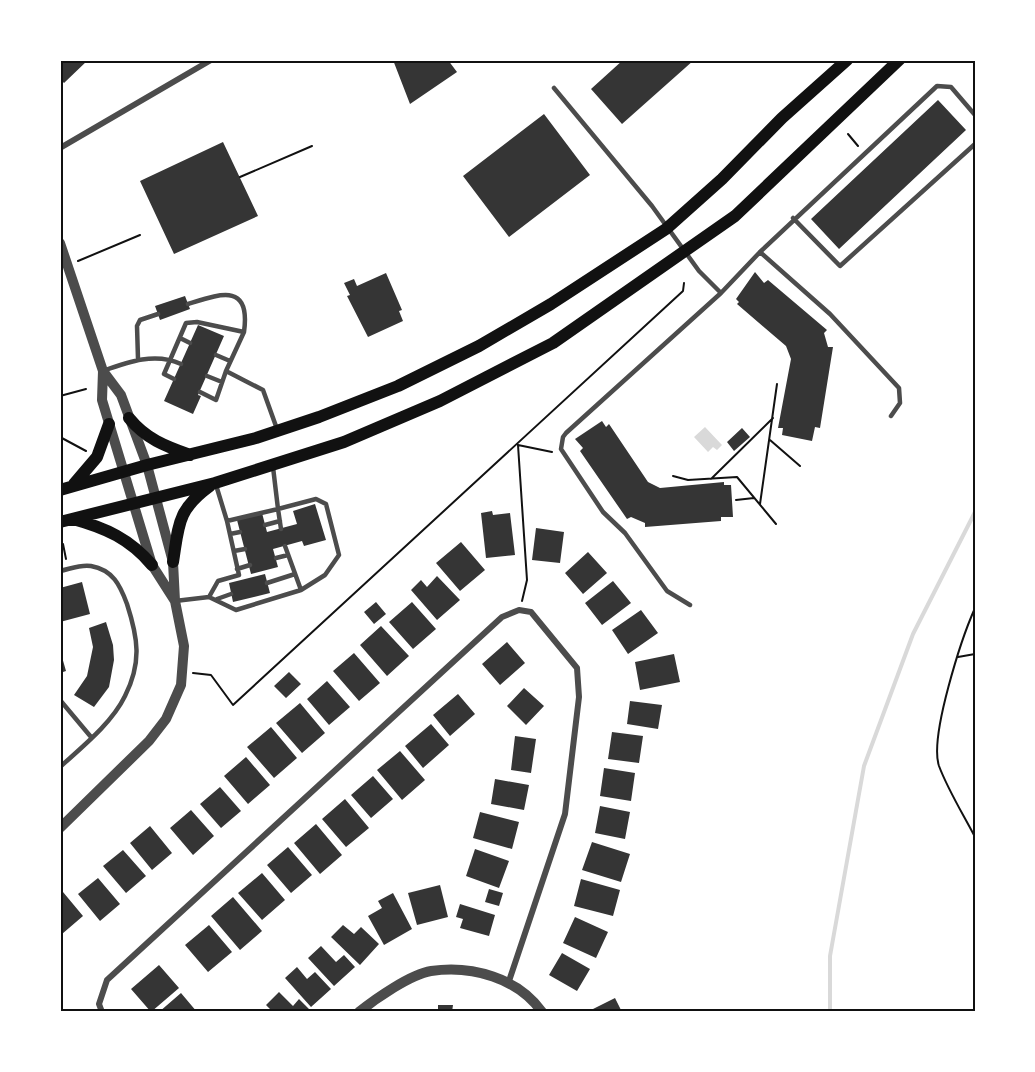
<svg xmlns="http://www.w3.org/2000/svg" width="1035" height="1072" font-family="Roboto,sans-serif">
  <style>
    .water { fill: #d9d9d9 }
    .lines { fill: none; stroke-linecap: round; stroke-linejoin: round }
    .stream { stroke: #d9d9d9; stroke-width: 4 }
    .building { fill: #353535 }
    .path { stroke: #111; stroke-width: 2 }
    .service { stroke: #4c4c4c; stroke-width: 4.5 }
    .minor { stroke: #4c4c4c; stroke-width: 6 }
    .tertiary { stroke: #4c4c4c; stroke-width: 10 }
    .secondary { stroke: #111; stroke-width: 12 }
    .neatline { fill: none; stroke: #111; stroke-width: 2 }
  </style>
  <rect width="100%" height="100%" fill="#fff"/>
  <!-- water -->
  <path class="water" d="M705,427L722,445L717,450L713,447L708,452L694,437Z"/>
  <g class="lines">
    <!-- stream -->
    <path class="stream" d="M830,1012V956L864,766L913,634L975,512"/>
  </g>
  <!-- building -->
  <path class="building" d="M60,60H88L64,83L60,79Z
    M393,60H448L457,72L410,104Z
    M623,60H694L622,124L591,89Z
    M938,100L966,130L839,249L811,219Z
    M544,114L590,175L509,237L463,176Z
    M223,142L258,216L174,254L140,181Z
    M755,272L764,283L768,280L827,330L824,333L828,347H833L820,428L815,427L812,441L782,435L783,428H778L791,359L786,346L737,304L739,302L736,299Z
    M386,273L402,310L399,311L403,321L368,337L347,296L350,295L344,283L354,279L357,286Z
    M185,296L190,309L160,320L155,306Z
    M198,325L224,336L198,395L201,396L193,414L164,401Z
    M602,421L606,427L609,424L648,482L660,488L724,482V485H731L733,517H721V521L645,527V523L631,517L627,519L580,451L583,448L575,439Z
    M742,428L750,437L734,451L727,442Z
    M315,504L326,540L304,546L302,541L273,549L278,567L251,574L237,520L262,513L267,532L297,524L293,511Z
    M492,511L493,515L510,513L515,555L486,558L481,513Z
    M536,528L564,532L560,563L532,560Z
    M461,542L485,570L460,591L436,563Z
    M588,552L607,573L583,594L565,573Z
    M265,574L270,593L233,602L229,583Z
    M437,576L460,600L437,620L411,590L421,580L427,587Z
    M613,581L631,603L602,625L585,603Z
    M82,582L90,614L60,622V588Z
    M376,602L386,614L374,624L364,612Z
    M412,602L436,629L413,649L389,622Z
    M641,610L658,633L628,654L612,630Z
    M106,622L113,645L114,660L109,687L94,707L74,695L87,676L93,647L89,628Z
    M381,626L409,656L387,676L360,645Z
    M507,642L525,663L500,685L482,664Z
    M60,650L66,671L60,673Z
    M354,653L380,683L359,701L333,671Z
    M674,654L680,682L640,690L635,662Z
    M289,672L301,684L286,698L274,686Z
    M327,681L350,707L329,725L307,699Z
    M524,688L544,706L526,725L507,706Z
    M458,694L475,714L450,736L433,715Z
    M630,701L662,705L658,729L627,724Z
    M300,703L325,733L302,753L276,723Z
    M431,724L449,745L423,768L405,746Z
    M271,727L297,758L274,778L247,747Z
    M612,732L643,736L639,763L608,759Z
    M515,736L536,739L531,773L511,770Z
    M400,751L425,780L402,800L377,770Z
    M246,757L270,785L248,804L224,776Z
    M604,768L635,773L631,801L600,796Z
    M373,776L393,799L371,818L351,795Z
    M495,779L529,785L524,810L491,804Z
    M220,787L241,811L221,828L200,804Z
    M345,799L369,828L346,847L322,819Z
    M600,806L630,812L625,839L595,833Z
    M191,810L214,836L193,855L170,828Z
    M480,812L519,822L512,849L473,838Z
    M316,824L342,855L320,874L294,843Z
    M150,826L172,853L152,870L130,843Z
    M592,842L630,854L621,882L582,870Z
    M288,847L312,875L291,893L267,865Z
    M475,849L509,861L499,888L466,876Z
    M123,850L146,876L126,893L103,866Z
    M262,873L285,900L262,920L238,893Z
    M98,878L120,904L100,921L78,894Z
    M581,879L620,890L613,916L574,906Z
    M440,885L448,917L417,925L408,893Z
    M489,889L503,893L499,906L485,902Z
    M63,892L83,916L62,934L60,931V895Z
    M393,893L412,929L384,945L368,916L382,908L378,901Z
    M233,897L262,931L240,950L211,916Z
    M460,904L495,915L489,936L460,928L463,919L456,917Z
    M575,917L608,932L596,958L563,943Z
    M209,925L232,952L208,972L185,945Z
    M343,925L354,934L361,927L379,944L360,965L331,937Z
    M321,946L336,962L344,955L355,967L334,986L308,958Z
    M562,953L590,969L577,991L549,975Z
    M159,965L179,988L151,1012L131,989Z
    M297,967L307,979L315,972L331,989L311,1007L285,978Z
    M279,992L293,1006L299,999L310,1010L273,1012L266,1005Z
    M181,993L197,1012H159Z
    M615,998L622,1012H587Z
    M438,1005H453L452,1012H424L425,1009H438Z"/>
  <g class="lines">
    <!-- path -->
    <path class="path" d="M848,134L858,146
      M240,177L312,146
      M78,261L140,235
      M60,396L86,389
      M60,437L86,451
      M770,440L800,466
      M673,476L688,480L737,477L776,524
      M711,479L773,418
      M736,500L754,498
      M760,504L777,384
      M63,544L66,559
      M522,601L527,580L518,445L552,452
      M975,608C962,637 929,737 939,766C948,790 963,814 975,837
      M958,657L975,654
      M193,673L211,675L233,705L683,291L684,283"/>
    <!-- service -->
    <path class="service" d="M554,88L652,206L699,271L721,293
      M793,218L840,266L975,144
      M760,252L937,86L951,87L975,115
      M188,304C220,294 251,282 244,332
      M180,338L190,343
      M216,355L230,361
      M138,359L137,326L140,320L158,314
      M103,371C128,362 155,352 181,364
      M207,376L222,382
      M174,379L164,374L186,323L197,322L244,332L226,371L263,390L277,429
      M200,392L216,400L226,371
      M216,485L227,521L278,509L273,467
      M265,525L280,521
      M281,529L278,509L316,499L326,504L339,555L325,575L301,590
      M230,534L240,532
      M234,551L245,549
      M276,558L288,555
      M237,569L250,565
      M60,571C70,569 81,564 91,566C113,570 120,585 127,604C138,638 142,662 125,696C112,723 82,747 60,767
      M267,583L295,574
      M209,597L218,581L239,575L227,521
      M217,599L231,594
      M175,601L209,597L236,610L301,590L285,546
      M690,605L667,591L625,533L603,512L561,449L563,437L566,433L721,293L760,252L830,314L899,388L900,403L891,416
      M60,700L91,737"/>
    <!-- minor -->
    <path class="minor" d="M60,148L211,60
      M102,1012L99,1004L107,980L502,617L519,610L531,612L577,668L579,697L565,814L509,981"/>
    <!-- tertiary -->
    <path class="tertiary" d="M60,243L103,371L121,395L147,465L173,562L175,601L184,646L181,685L166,719L149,741L60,828
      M103,371L102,400L152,565L175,601
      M359,1012C375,999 411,974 431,971C472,965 518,978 542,1012"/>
    <!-- secondary -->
    <path class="secondary" d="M129,418C146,439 165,446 190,455
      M74,484L97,457L109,424
      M60,490L147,465L256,438L319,417L398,386L479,346L551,304L666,229L722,179L782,118L847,60
      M73,519C106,528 130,539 152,565
      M60,522L215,483L344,442L440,401L553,343L735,216L899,60
      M173,562C179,524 177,510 210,486"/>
  </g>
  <!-- border -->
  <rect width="1035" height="1072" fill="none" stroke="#ffffff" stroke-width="123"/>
  <rect x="62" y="62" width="912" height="948" class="neatline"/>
</svg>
